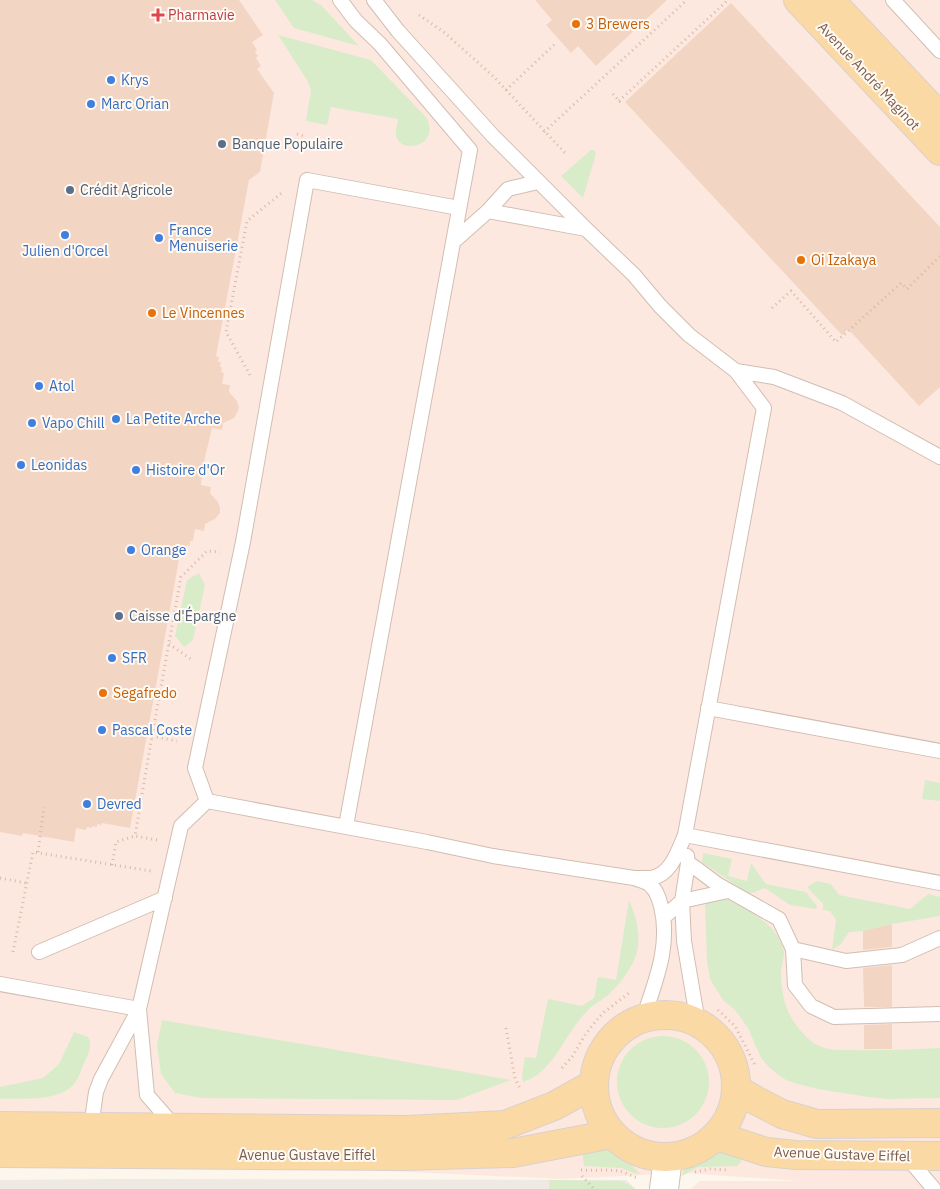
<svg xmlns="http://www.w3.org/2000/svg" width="940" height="1189" font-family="'IBM Plex Sans',sans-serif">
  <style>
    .commercial { fill: #fde8e0 }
    .industrial { fill: #efe9e4 }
    .green { fill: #d8ecc9 }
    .building { fill: #f3d5c3 }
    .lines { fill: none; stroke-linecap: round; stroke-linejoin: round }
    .service-casing { stroke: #d1beb0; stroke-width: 16 }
    .minor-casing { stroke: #d1beb0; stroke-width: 30 }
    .primary-casing { stroke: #dad1cd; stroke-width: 30 }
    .path { stroke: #d9b8a5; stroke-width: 3; stroke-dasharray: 1 4; stroke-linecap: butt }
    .service { stroke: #fff; stroke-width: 14 }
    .minor { stroke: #fff; stroke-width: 28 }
    .primary { stroke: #fbd9a5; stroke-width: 28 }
    .health-dot { fill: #e0444e; stroke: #fffaf3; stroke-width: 2 }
    .food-dot { fill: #e8710a; stroke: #fffaf3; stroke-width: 2 }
    .shop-dot { fill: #3f7fe0; stroke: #fffaf3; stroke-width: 2 }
    .service-dot { fill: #5c6f8a; stroke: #fffaf3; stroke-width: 2 }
    .labels { text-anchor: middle; stroke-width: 4; stroke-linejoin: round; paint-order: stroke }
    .health-label { font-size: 14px; fill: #be3a42; stroke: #fffaf3; text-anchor: start }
    .food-label { font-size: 14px; fill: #c56008; stroke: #fffaf3; text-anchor: start }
    .street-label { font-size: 14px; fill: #7a5c4d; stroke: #fffaf3 }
    .shop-label { font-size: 14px; fill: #366cbe; stroke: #fffaf3; text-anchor: start }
    .service-label { font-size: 14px; fill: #4e5e75; stroke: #fffaf3; text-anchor: start }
  </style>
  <rect width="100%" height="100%" fill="#fdf6ec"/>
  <!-- commercial -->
  <path class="commercial" d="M0,0H940V1189H691L700,1181H800L685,1173L560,1179L0,1153Z"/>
  <!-- industrial -->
  <path class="industrial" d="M119,1179L626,1180L636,1189H0V1180Z"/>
  <!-- green -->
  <path class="green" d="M275,0H312L321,5L359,46L294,28Z
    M278,35L371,60L426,117C442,146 400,156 396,135C395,130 398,124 398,119L331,107L327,125L306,121L311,90L307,80Z
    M591,150H594L596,154L583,198L561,176Z
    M199,573L205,585L193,640L184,647L175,636L187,580Z
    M925,780L940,783V801L922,799Z
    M703,853L732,859L728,876L747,881L751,863L766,884L806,892L817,906L816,909L790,905L765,888L749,894L702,862Z
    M816,881L831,884L839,895L910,909L928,894L940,897V916L892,924L863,931L849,932L841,944L832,950L836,920L830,911L823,910V904L807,887Z
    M723,898C741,906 765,918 776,934C779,938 783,947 784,952C784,958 782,965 781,971C781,994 785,1013 801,1031C807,1038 813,1044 822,1047C831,1051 842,1050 852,1050C881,1051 911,1049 940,1048V1098L888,1099L868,1097L818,1089L798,1084L786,1080L777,1074L768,1066L761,1058L748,1028L735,1010L723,1000L710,979L707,961L705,901Z
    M629,900C636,916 641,934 637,952C632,969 620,984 607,996C602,1000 596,1003 591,1007C588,1010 584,1014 581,1018C563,1039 552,1073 523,1082L522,1076L525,1057L536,1058L548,999L582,1006L594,998L598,977L616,980Z
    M162,1020L511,1080L457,1100L201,1098L175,1093L161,1074L157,1045Z
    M74,1032L88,1037C93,1046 88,1055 84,1063C81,1070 79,1078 74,1084C59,1102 22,1098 0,1099V1087L43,1078L59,1064Z
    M617 1082a46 46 0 1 1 92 0a46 46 0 1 1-92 0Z
    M601,1148C622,1153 626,1159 640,1174L634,1173L621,1168L584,1166L582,1150Z
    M711,1151L725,1152L743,1156L741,1162L737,1166L700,1167C693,1168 688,1174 681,1176C687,1163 697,1155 711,1151Z
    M549,1180L621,1181L628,1184L635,1189H549Z"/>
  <!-- building -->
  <path class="building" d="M0,0H239L263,35L252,42L257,50L255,52L258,56L256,58L261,66L257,69L274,93L260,172L249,180L216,356L219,357L218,362H221L220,367H222L221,372L224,373L222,384L230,385L229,392L237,401L239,407L238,411L234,418L223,423L222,430L212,428L203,466L201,485L211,487L210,493L218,502L220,508V513L215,519L205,524L204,531L195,529L193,541H190V546L187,545L186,550L184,549L183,554H180L130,828L102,823V825L97,824V827L92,826V828L87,827L86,830L76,828L74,842L23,833L22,836L0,832Z
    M535,0H667L596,66L578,46L571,53L546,25L552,20Z
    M731,3L940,227V387L919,406L848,329L842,335L625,102Z
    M892,924V947L863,950V931Z
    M892,965V1007H864L863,968Z
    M892,1024V1049H864V1025Z"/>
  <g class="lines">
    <defs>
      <path id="service" d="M340,0L356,21L380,44L470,150L346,826
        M893,0L940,51
        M488,211L508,189L538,182
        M453,242L488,211L586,229
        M736,371L774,377L842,403L940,457
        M708,708L940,751
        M207,801L427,842L493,856L634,878C640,878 645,878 651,878C671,875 678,851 685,835L764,408L736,371L689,335L660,306L634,275L586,229L493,136L398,31L374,0
        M685,835L940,883
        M687,856L688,863L682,901L684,941L698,1023
        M688,863L697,869L717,884L779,919L793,949L846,961L902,955L940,938
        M637,879C642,881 648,882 651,886C657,891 659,899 661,906C671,946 655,982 643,1019
        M664,917L682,901L728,891
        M793,949L795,985L811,1006L834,1017L940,1014
        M39,952L165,898
        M0,984L139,1009
        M139,1009L147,1095L175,1127
        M94,1131L91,1127L96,1092L101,1079L139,1009L181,826L207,801L195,768L243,542L307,180L459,208
        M907,1157L934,1189"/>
      <path id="minor" d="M664,1189L668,1158"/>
      <path id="primary" d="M798,0L940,151
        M830,0L940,117
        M594 1086a71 71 0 1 1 142 0a71 71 0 1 1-142 0Z
        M736,1089L755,1100L782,1114L817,1124L940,1123
        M0,1126L407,1130L505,1125L554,1106L594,1084
        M717,1136L766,1152L796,1155L940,1156
        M0,1153L401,1156L513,1153L612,1134"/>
    </defs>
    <!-- service casing -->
    <use href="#service" class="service-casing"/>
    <!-- minor casing -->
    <use href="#minor" class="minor-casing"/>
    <!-- primary casing -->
    <use href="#primary" class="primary-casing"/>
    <!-- path -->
    <path class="path" d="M419,15L445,33L494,77L566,154
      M506,90L555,44
      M613,94L621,103
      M619,101L728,0
      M544,132L687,0
      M297,134L304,136
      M772,308L791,291L836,342L901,283L907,289L940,256
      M250,375L226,332L247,221L283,192
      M169,644L192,660
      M152,736L177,741
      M157,840L135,836L152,736L181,577L207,551L220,552
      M38,852L44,807
      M112,865L116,842L135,836
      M0,878L26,883
      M13,952L33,852L151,871
      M718,1010L735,1026L756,1067
      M506,1028L515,1079L520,1088
      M562,1068L572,1057L585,1035L595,1022L603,1013L629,993
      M581,1170C594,1171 607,1169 619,1171C626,1172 632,1177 639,1178
      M695,1172L710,1169L728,1170
      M582,1176L594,1189"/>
    <!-- service -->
    <use href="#service" class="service"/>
    <!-- minor -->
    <use href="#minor" class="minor"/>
    <!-- primary -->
    <use href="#primary" class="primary"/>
  </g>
  <!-- markers -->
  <path class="health-dot" d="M155.5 7.5h5v5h5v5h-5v5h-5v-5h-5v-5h5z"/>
  <g class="food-dot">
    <circle cx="576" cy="24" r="5"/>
    <circle cx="801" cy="260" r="5"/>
    <circle cx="152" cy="313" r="5"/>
    <circle cx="103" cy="693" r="5"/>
  </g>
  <g class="shop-dot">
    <circle cx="111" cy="80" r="5"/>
    <circle cx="91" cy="104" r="5"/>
    <circle cx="65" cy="235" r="5"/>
    <circle cx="159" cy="238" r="5"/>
    <circle cx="39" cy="386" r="5"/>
    <circle cx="116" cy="419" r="5"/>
    <circle cx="32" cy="423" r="5"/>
    <circle cx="21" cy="465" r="5"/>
    <circle cx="136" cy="470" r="5"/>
    <circle cx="131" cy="550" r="5"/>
    <circle cx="112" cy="658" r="5"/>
    <circle cx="102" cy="730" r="5"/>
    <circle cx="87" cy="804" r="5"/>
  </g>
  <g class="service-dot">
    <circle cx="222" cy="144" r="5"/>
    <circle cx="70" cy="190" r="5"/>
    <circle cx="119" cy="616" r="5"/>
  </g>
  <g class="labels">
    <!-- health labels -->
    <g class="health-label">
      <text x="168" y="20">Pharmavie</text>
    </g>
    <!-- food labels -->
    <g class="food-label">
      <text x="586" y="29">3 Brewers</text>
      <text x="811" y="265">Oi Izakaya</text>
      <text x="162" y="318">Le Vincennes</text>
      <text x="113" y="698">Segafredo</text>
    </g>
    <!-- street labels -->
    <g class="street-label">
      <text transform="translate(869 76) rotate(47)" y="5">Avenue André Maginot</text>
      <text transform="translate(842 1154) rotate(2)" y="5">Avenue Gustave Eiffel</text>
      <text x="307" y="1160">Avenue Gustave Eiffel</text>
    </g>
    <!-- shop labels -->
    <g class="shop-label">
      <text x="121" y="85">Krys</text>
      <text x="101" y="109">Marc Orian</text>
      <text x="169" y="235">France<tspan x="169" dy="16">Menuiserie</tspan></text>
      <text x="65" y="256" text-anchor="middle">Julien d'Orcel</text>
      <text x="49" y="391">Atol</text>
      <text x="126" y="424">La Petite Arche</text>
      <text x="42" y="428">Vapo Chill</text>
      <text x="31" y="470">Leonidas</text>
      <text x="146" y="475">Histoire d'Or</text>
      <text x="141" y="555">Orange</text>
      <text x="122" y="663">SFR</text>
      <text x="112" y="735">Pascal Coste</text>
      <text x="97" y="809">Devred</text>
    </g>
    <!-- service labels -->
    <g class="service-label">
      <text x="232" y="149">Banque Populaire</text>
      <text x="80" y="195">Crédit Agricole</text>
      <text x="129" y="621">Caisse d'Épargne</text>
    </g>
  </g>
</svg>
